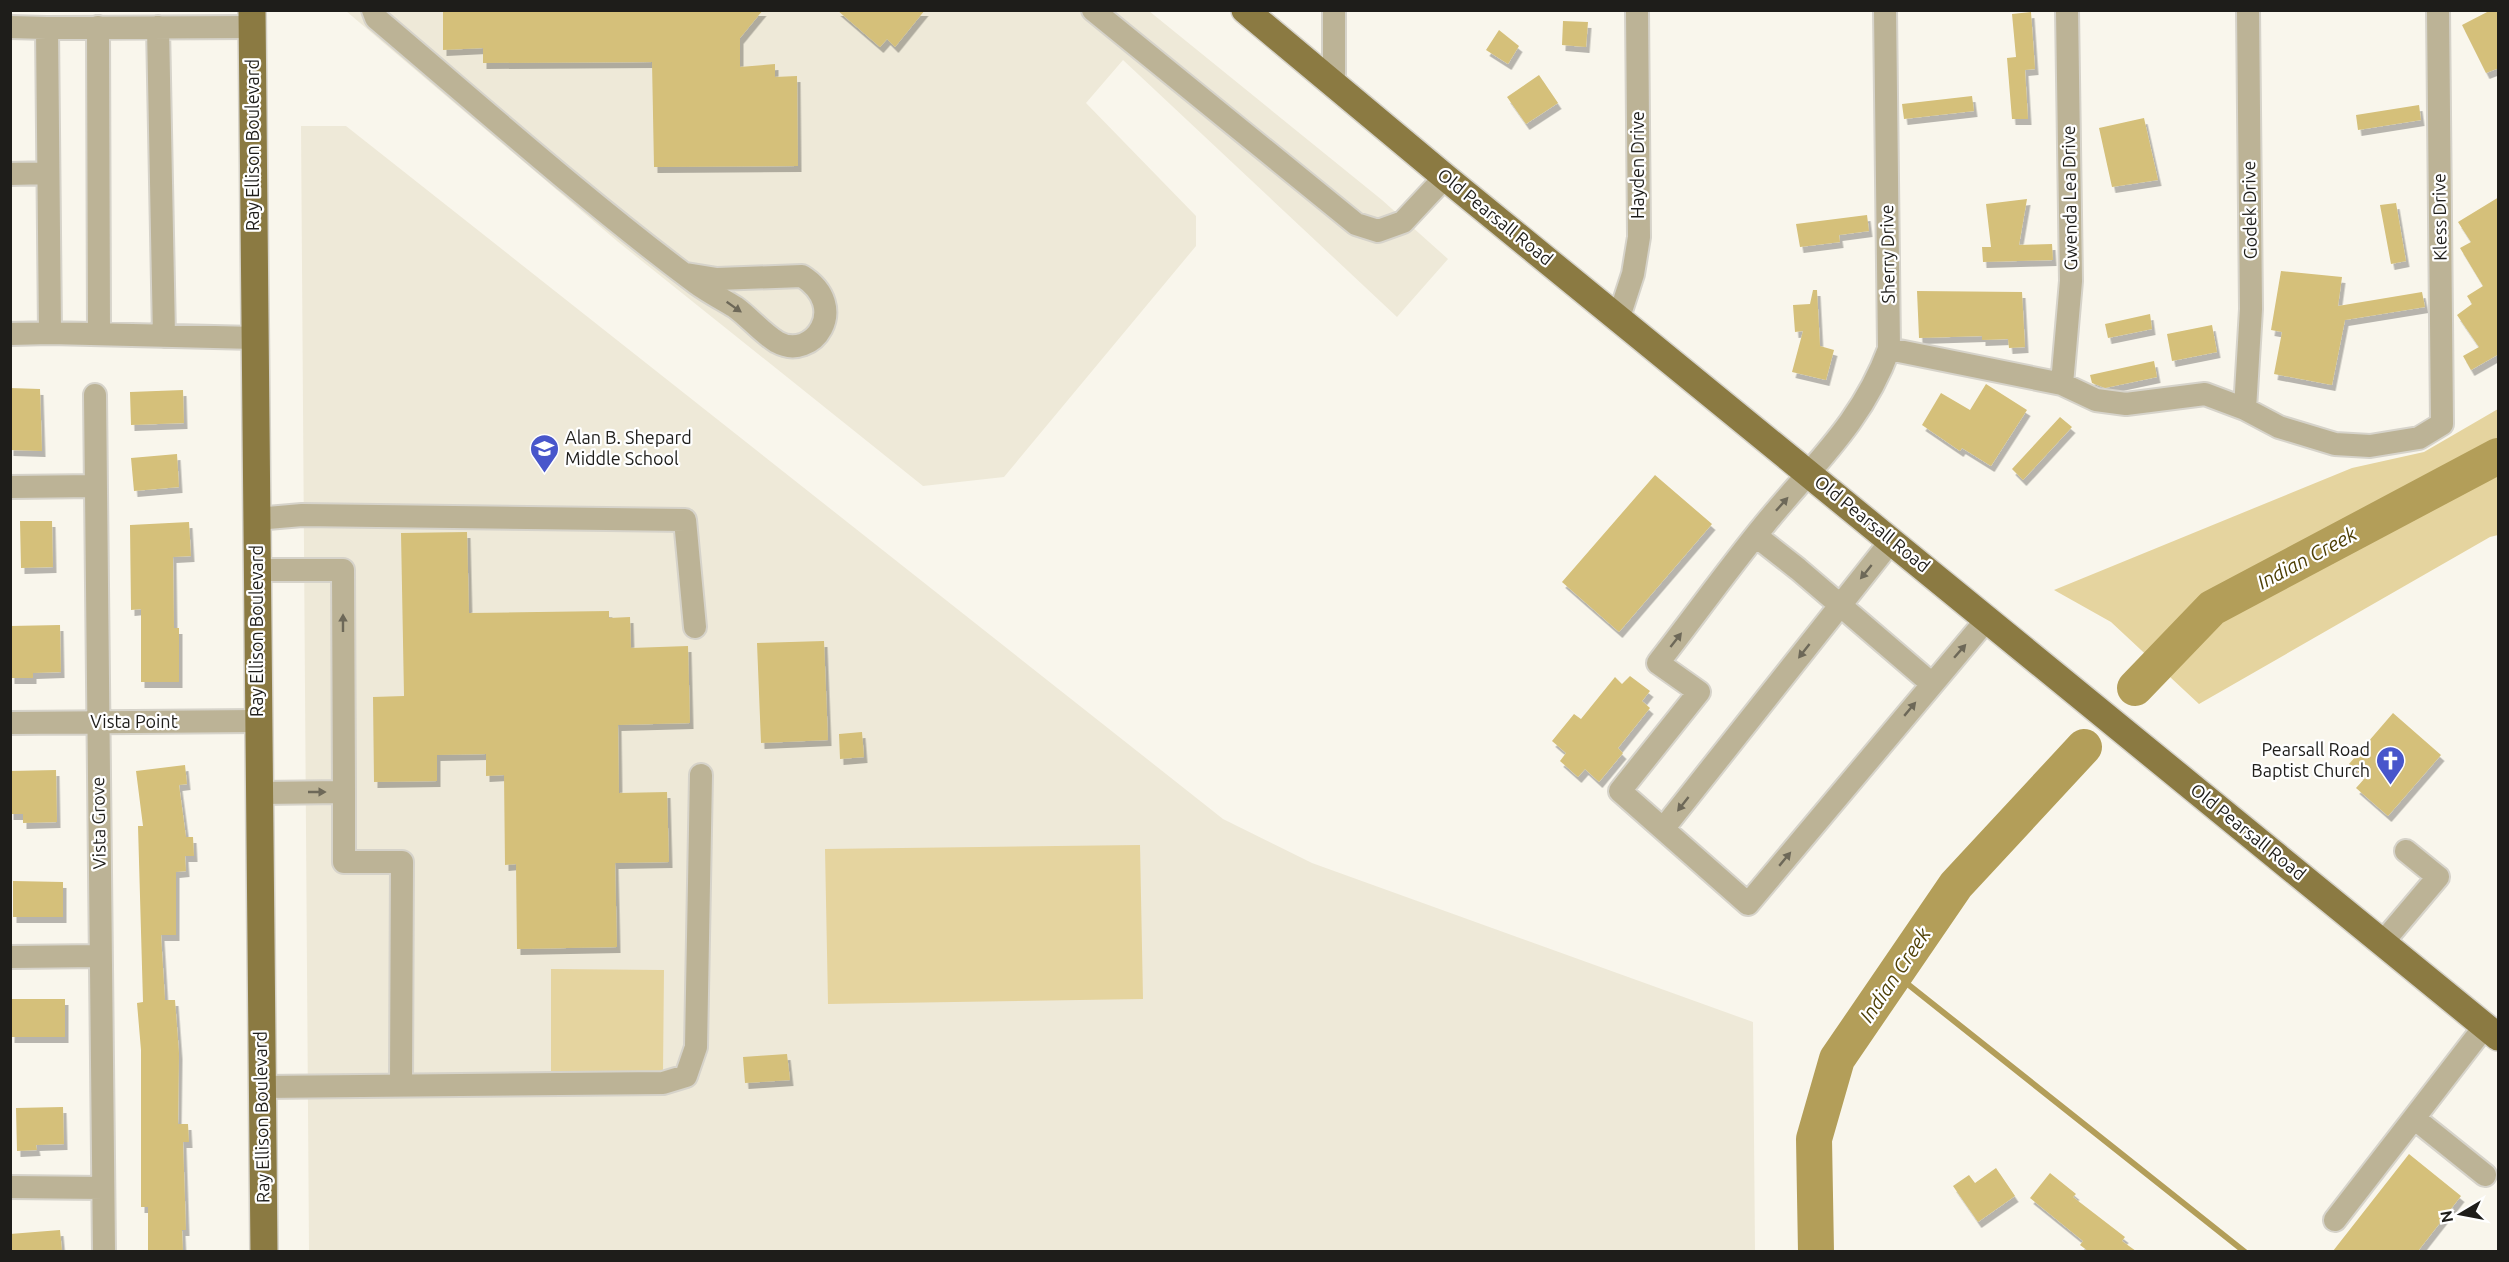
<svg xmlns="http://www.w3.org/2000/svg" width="2509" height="1262" font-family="Ubuntu,sans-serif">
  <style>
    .built { fill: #eee9d8 }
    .green { fill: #e5d49f }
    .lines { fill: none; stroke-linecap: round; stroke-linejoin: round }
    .stream { stroke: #b39e59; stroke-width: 6 }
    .river { stroke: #b39e59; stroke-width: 36 }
    .building { fill: #d5c07a; filter: url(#shadow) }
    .minor-casing { stroke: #d6d3ca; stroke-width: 26 }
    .major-casing { stroke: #d6d3ca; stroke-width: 30 }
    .minor { stroke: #bcb396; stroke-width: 22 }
    .major { stroke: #8b7a42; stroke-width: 27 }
    .oneway { fill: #6d6858 }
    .labels { text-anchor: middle; stroke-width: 4.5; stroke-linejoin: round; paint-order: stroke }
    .street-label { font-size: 18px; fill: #1e1d1a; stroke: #fff }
    .poi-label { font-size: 18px; fill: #1e1d1a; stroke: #fff; text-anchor: start }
    .water-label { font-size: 20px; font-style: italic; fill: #4e3f05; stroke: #fff }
  </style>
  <defs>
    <filter id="shadow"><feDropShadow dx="3.5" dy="6" stdDeviation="0" flood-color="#0004"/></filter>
  </defs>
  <rect width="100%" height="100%" fill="#f9f6ec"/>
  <!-- built -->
  <path class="built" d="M346,11H1149L1382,200L1448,259L1397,317L1123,60L1086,103L1196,216V246L1004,477L923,486L617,241Z
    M301,126H346L1223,819L1312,863L1753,1022L1755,1251H309Z"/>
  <!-- green -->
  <path class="green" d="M2498,409V535L2490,537L2199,704L2111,622L2054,590L2352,468L2424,452Z
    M1140,845L1143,999L828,1004L825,849Z
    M551,969L664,970L663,1072L551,1071Z"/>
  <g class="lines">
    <!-- stream -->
    <path class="stream" d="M1895,974L2245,1252"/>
    <!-- river -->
    <path class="river" d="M2135,688L2212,608L2498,456
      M1816,1252L1814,1139L1837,1059L1956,885L2084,747"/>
  </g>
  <!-- building -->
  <path class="building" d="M443,10H763L740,38V67L775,64V77L797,76L798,166L654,167L652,62L483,63V48L443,50Z
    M837,10H925L895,47L887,39L880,47Z
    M2491,10H2499V68L2486,73L2462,25Z
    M2031,12L2035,69L2025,70L2028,119H2012L2007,58L2016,57L2012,14Z
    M1563,21L1588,22L1586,47L1562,45Z
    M1499,30L1519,46L1508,64L1486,50Z
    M1539,75L1558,103L1526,124L1507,97Z
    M1972,96L1974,111L1904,119L1902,104Z
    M2419,105L2421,120L2358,130L2356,115Z
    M2144,118L2158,180L2112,187L2099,128Z
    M2499,197V354L2471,370L2463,356L2479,347L2457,315L2472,304L2467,296L2483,286L2460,248L2471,242L2458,222Z
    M2027,199L2019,245L2052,244L2053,260L1983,262L1982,247H1991L1986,204Z
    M2396,203L2406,261L2391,264L2380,205Z
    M1867,215L1869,231L1839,235L1840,242L1800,247L1796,224Z
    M2281,271L2342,277L2338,306L2422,292L2425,307L2345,320L2332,385L2274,374L2282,332L2271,330Z
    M1813,290H1817L1820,346L1834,350L1826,380L1792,372L1803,331L1795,332L1793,305L1810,304Z
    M1917,291L2022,292L2025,347L2009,348L2008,339L1982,340V336L1919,338Z
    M2150,314L2152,329L2108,338L2105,324Z
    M2212,325L2217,352L2172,361L2167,334Z
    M2154,361L2157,377L2105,388L2092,383L2090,375Z
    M1986,384L2027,410L1991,466L1962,448L1960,451L1922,425L1941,393L1970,410Z
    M10,388L40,389L42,451L10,450Z
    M183,390L184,423L131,425L130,392Z
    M2060,417L2072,427L2023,480L2012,469Z
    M177,454L179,487L134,491L131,458Z
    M1655,475L1712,524L1619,632L1562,582Z
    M20,521H52L53,567L21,568Z
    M189,522L191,556L173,557L174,628H179V682H141V609L131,610L130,525Z
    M467,532L469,613L609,611V618L630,617L631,648L688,646L690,723L618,725L619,793L667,792L669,862L615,863L617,947L517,949L516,864L505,865L504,775L486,776V754L437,755V781L374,782L373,697L404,696L401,533Z
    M60,625L61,672L33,673V678H11L10,626Z
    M824,641L828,740L761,743L757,643Z
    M1630,676L1650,691L1642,701L1650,708L1618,748L1623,753L1599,782L1585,769L1578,777L1560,761L1566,753L1552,741L1574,714L1581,719L1615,677L1622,684Z
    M2393,713L2441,755L2388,816L2356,788L2365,778L2349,764Z
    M862,732L864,757L840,759L839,734Z
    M185,765L187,784L179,785L186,837H193L194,856H185L186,871L176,872V935H161L165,1000H175L179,1053L178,1124H188L189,1142H183L186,1230H182L183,1251H148V1207H141V1050L137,1003L143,1002L138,826H143L136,771Z
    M56,770L57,822L23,823V814H10V771Z
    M13,881L63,882V917H13Z
    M12,999H65V1037H11Z
    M787,1054L790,1080L745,1083L743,1057Z
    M63,1107L64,1144L36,1145L37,1150L17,1151L16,1108Z
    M2409,1154L2461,1196L2418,1251H2333Z
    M1996,1168L2015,1196L1978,1222L1953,1186L1969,1175L1975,1183Z
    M2050,1173L2076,1194L2073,1197L2125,1237L2122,1241L2136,1251H2088L2080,1245L2083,1241L2030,1198Z
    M60,1230L62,1251H12L10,1234Z"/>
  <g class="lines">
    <defs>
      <path id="minor" d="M373,10L376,18C481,107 585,200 696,283C708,292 722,299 735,307C749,317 762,333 777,342C813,362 851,307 802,276L717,279L686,274
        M1093,10L1356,224L1378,231L1403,222L1445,177
        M1885,10L1889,349C1862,423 1813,465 1765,524C1728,569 1694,617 1658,663L1699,692L1620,791L1748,904L1988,618
        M10,27L47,28
        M98,27L99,334
        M158,27L164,336
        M252,27L47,28L50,333L255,338
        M1334,83V10
        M10,174L48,173
        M1619,317L1633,274L1639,237L1637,10
        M10,334L50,333
        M1889,349L2062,384L2096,400L2126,404L2205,394L2245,409L2279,427L2335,444L2370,446L2419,438L2442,424L2438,10
        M2062,384L2071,281L2067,10
        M95,395L104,1252
        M2245,409L2251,309L2248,10
        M10,487L95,486
        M256,519L302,515L685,520L695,627
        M1756,536L1798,569L1932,684
        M257,570H343L344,792L259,793
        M10,723L258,721
        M344,792V862H402L401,1085
        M1663,829L1892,540
        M2383,942L2438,877L2406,851
        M10,957L100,956
        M262,1087L663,1083L686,1076L696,1047L701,775
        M2414,1118L2485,1026
        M10,1187L103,1188
        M2335,1220L2414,1118L2485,1175"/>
      <path id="major" d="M252,10L264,1252
        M1245,10L1445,177L2498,1037"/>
    </defs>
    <!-- minor casing -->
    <use href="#minor" class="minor-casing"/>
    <!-- major casing -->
    <use href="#major" class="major-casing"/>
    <!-- minor -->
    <use href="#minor" class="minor"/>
    <!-- major -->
    <use href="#major" class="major"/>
  </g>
  <!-- one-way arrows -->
  <defs><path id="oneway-solid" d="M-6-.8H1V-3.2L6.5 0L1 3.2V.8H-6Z" transform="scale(1.5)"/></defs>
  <g class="oneway">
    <use href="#oneway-solid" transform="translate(734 307) rotate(35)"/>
    <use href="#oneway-solid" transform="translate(1782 504) rotate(-48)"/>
    <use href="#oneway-solid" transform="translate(1866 572) rotate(129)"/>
    <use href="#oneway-solid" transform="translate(343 623) rotate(-90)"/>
    <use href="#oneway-solid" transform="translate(1676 640) rotate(-52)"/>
    <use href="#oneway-solid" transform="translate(1804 651) rotate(128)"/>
    <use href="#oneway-solid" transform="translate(1960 651) rotate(-49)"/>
    <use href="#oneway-solid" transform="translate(1910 709) rotate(-50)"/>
    <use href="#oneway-solid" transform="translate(317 792)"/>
    <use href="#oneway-solid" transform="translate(1683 804) rotate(128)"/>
    <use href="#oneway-solid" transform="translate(1785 859) rotate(-50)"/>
  </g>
  <!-- icons -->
  <defs>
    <symbol id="school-pin" viewBox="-11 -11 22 30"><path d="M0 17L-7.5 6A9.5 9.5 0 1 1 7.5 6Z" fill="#4856cb" stroke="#fff"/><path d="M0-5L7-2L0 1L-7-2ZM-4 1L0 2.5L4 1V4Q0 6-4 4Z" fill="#fff"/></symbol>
    <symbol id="church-pin" viewBox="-11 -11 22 30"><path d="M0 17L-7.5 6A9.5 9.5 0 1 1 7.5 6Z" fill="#4856cb" stroke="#fff"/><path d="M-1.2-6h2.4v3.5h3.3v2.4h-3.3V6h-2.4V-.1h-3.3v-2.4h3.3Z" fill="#fff"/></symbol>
  </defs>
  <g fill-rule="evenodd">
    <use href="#school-pin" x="528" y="432" width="33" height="45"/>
    <use href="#church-pin" x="2374" y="744" width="33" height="45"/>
  </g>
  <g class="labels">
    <!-- street labels -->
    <g class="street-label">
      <text transform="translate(253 145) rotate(-90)" y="6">Ray Ellison Boulevard</text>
      <text transform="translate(1638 165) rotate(-90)" y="6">Hayden Drive</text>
      <text transform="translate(2070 198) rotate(-91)" y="6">Gwenda Lea Drive</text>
      <text transform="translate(2250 210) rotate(-91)" y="6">Godek Drive</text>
      <text transform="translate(1495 217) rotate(39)" y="6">Old Pearsall Road</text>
      <text transform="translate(2440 217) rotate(-91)" y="6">Kless Drive</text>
      <text transform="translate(1888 254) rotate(-91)" y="6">Sherry Drive</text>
      <text transform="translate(1872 524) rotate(39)" y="6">Old Pearsall Road</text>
      <text transform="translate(257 631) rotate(-90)" y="6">Ray Ellison Boulevard</text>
      <text x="134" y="728">Vista Point</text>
      <text transform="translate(99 823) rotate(-91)" y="6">Vista Grove</text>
      <text transform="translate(2248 832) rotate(39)" y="6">Old Pearsall Road</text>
      <text transform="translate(262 1117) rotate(-91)" y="6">Ray Ellison Boulevard</text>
    </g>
    <!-- poi labels -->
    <g class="poi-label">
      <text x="565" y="444">Alan B. Shepard<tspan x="565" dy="21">Middle School</tspan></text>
      <text x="2370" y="756" text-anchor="end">Pearsall Road<tspan x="2370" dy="21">Baptist Church</tspan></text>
    </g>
    <!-- water labels -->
    <g class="water-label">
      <text transform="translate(2307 558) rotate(-28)" y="7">Indian Creek</text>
      <text transform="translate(1895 975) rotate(-56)" y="7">Indian Creek</text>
    </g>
  </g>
  <!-- border -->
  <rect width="2509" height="1262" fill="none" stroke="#1e1d1a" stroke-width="24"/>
  <!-- north arrow -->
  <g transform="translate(2461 1214) rotate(260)" stroke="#ffffff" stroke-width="4.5" paint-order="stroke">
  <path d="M0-4.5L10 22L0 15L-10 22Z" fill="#1e1d1a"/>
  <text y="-9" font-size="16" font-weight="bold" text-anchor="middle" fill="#1e1d1a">N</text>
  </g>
</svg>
